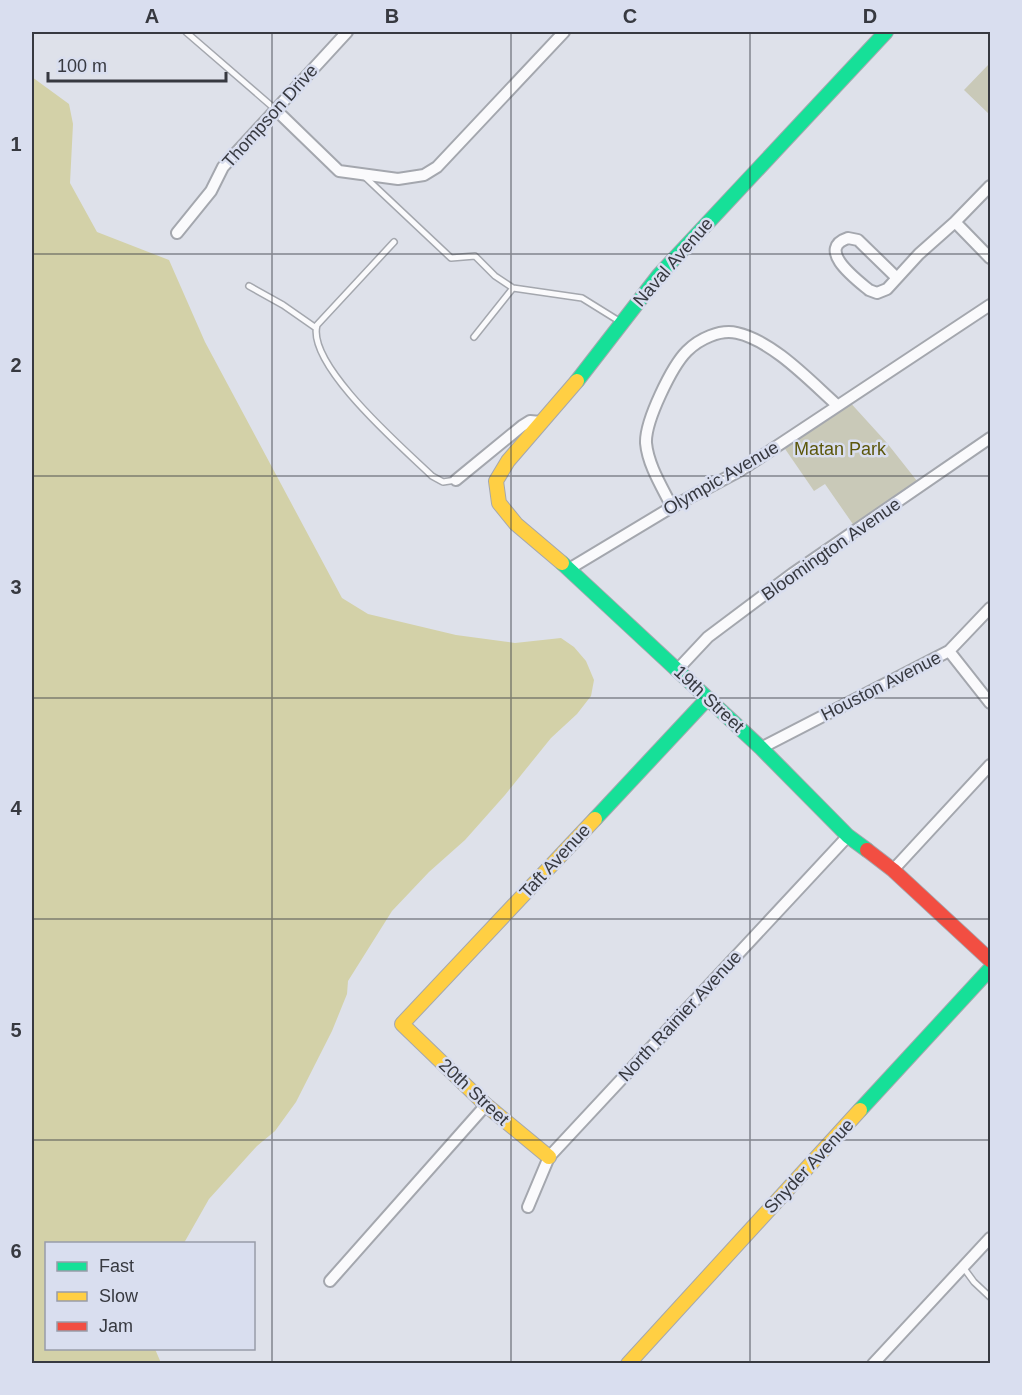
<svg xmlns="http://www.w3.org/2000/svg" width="1022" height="1395" font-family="Arial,sans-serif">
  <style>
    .green { fill: #c9c9b8 }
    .water { fill: #d3d1a8 }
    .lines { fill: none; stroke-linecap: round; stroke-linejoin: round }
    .lane-casing { stroke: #a4a7ae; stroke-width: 8 }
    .street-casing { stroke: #a4a7ae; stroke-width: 14 }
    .fast-casing { stroke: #a4a7ae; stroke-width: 16 }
    .slow-casing { stroke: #a4a7ae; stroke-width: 16 }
    .jam-casing { stroke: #a4a7ae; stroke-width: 16 }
    .lane { stroke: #fafafc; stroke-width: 5 }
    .street { stroke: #fafafc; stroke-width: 10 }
    .fast { stroke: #16e098; stroke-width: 14 }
    .slow { stroke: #ffcf43; stroke-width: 14 }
    .jam { stroke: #f24e42; stroke-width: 14 }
    .grid { fill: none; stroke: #373940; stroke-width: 1.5; stroke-opacity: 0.55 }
    .labels { text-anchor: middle; stroke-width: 5; stroke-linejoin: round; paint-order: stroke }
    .street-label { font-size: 18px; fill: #373940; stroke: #d9deef }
    .park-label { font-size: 18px; fill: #5c570c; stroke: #d9deef }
    .neatline { fill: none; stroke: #373940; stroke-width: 2 }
    .grid-label { font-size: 20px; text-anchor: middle; font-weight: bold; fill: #373940 }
  </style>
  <rect width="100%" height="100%" fill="#dee1ea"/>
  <!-- green -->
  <path class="green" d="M989,64L990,66V115L964,90Z
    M847,399L887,443L921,486L857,530L825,484L814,491L781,443Z"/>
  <!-- water -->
  <path class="water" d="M32,77L69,104L73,124L70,183L97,232L169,260L205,342L342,598L368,614L456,635L515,643L561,638L574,647L586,661L594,680L591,696L577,714L551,738L505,795L465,840L429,872L392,911L348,981L347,994L332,1031L296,1102L275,1131L257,1146L209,1199L184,1243L46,1244V1348L155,1349L161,1363H32Z"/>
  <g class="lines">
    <defs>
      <path id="lane" d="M186,32L275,109
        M365,177L451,258L475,256L495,276L513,288L582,298L619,321
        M394,242L317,325C306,365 404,449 432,476L443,482L456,480
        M249,286L283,305L316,328
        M474,337L513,288
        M963,1267L974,1282L990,1297"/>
      <path id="street" d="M275,109L339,171L398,179L424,175L437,167L564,32
        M955,222L990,258
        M177,233L211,191L223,167L347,32
        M897,278L858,240L848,238C815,249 857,280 869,290L877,293L887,289L919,254L955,222L990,186
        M456,480L522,426L530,421L541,422
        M672,507C662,487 648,465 646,443C645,421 672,366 687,351C699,339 720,329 737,333C773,341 810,381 837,405
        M569,569L672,507L741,470L990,305
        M949,651L990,703
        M678,669L708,637L792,574L990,438
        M761,748L949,651L990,608
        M893,870L990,765
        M528,1207L549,1157L848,836
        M330,1281L486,1105
        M873,1364L990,1238"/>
      <path id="fast" d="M577,381L659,275L886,32
        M562,563L761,748L848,836L867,850
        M595,819L708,698
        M860,1110L990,969"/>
      <path id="slow" d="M562,563L516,524L499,503L496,481L508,461L577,381
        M549,1157L486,1105L402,1024L595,819
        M628,1364L860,1110"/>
      <path id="jam" d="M867,850L893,870L990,960"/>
    </defs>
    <!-- lane casing -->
    <use href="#lane" class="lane-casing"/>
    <!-- street casing -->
    <use href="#street" class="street-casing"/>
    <!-- fast casing -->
    <use href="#fast" class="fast-casing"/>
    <!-- slow casing -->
    <use href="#slow" class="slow-casing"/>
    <!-- jam casing -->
    <use href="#jam" class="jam-casing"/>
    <!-- lane -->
    <use href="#lane" class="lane"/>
    <!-- street -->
    <use href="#street" class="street"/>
    <!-- fast -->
    <use href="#fast" class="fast"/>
    <!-- slow -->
    <use href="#slow" class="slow"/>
    <!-- jam -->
    <use href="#jam" class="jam"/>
  </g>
  <!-- grid -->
  <path class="grid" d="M272,32V1364M511,32V1364M750,32V1364M32,254H990M32,476H990M32,698H990M32,919H990M32,1140H990"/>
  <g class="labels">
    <!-- street labels -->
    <g class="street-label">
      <text transform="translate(270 116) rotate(-48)" y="6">Thompson Drive</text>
      <text transform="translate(673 262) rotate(-49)" y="6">Naval Avenue</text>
      <text transform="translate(721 478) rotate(-30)" y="6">Olympic Avenue</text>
      <text transform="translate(831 549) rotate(-35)" y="6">Bloomington Avenue</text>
      <text transform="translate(881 686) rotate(-27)" y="6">Houston Avenue</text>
      <text transform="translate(709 699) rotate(43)" y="6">19th Street</text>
      <text transform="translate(555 861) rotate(-47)" y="6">Taft Avenue</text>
      <text transform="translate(680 1016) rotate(-47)" y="6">North Rainier Avenue</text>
      <text transform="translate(474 1092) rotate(43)" y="6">20th Street</text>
      <text transform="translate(809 1166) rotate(-47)" y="6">Snyder Avenue</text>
    </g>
    <!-- park labels -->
    <g class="park-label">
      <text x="840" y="455">Matan Park</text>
    </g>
  </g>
  <!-- border -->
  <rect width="1022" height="1395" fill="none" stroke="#d9deef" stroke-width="66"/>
  <!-- legend -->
  <rect x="45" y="1242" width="210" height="108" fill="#d9deef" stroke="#989ca9" stroke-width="1.5"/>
  <rect x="57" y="1262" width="30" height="9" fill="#16e098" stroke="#989ca9" stroke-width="1.5"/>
  <text x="99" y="1272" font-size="18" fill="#373940">Fast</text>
  <rect x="57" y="1292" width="30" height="9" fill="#ffcf43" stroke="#989ca9" stroke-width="1.5"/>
  <text x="99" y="1302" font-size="18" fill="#373940">Slow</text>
  <rect x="57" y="1322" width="30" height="9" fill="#f24e42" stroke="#989ca9" stroke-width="1.5"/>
  <text x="99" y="1332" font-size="18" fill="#373940">Jam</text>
  <!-- scale -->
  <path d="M48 72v9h178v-9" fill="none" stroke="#373940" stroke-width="3"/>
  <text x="57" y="72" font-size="18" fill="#373940" stroke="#d9deef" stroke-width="4.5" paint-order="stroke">100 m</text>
  <rect x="33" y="33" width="956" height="1329" class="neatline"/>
  <g class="grid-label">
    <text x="152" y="23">A</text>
    <text x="392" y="23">B</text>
    <text x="630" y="23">C</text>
    <text x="870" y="23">D</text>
    <text x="16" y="151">1</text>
    <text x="16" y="372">2</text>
    <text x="16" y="594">3</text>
    <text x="16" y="815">4</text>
    <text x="16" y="1037">5</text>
    <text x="16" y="1258">6</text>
  </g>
</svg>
